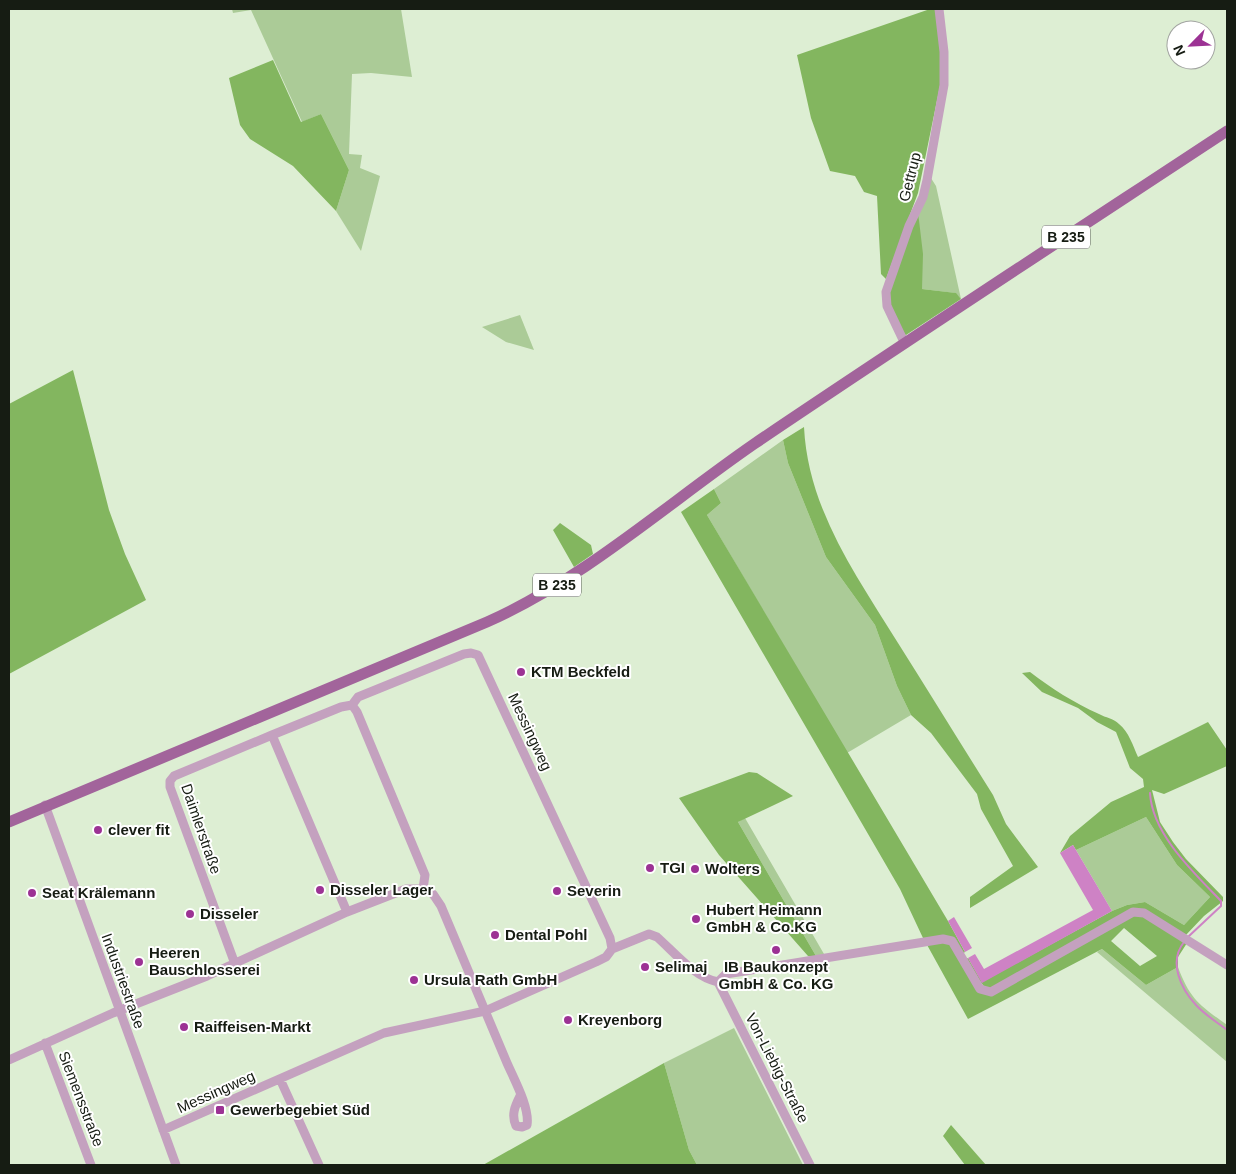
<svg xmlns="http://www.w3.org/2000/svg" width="1236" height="1174" font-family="Helvetica,sans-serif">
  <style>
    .green { fill: #abcb97 }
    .forest { fill: #83b65f; fill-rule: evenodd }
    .water { fill: #ce82c5 }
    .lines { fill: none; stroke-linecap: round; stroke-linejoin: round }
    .stream { stroke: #ce82c5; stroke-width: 2 }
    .minor { stroke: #c4a1bf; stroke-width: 9 }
    .major { stroke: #a2649b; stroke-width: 11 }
    .poi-dot { fill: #9c3294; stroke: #fff; stroke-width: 2 }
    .labels { text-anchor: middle; stroke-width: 4; stroke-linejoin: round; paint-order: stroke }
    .shield { fill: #fff; stroke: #5c605a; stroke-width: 1 }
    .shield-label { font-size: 14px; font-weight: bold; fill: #161c13 }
    .street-label { font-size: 15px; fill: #161c13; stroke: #fff }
    .poi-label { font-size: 15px; font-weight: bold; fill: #161c13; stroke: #fff; text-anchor: start }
  </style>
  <rect width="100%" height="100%" fill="#ddeed3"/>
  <!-- green -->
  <path class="green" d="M232,9H401L412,77L371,73L352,74L349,154L362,155L360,168L380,176L361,251L336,211L349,170L321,114L302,122L251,10L233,13Z
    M929,175L936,186L961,299L955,293L922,289L918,212Z
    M520,315L534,350L506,342L482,327Z
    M783,440L788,463L826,557L875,625L897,686L911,715L847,753L707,515L721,503L714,489Z
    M1146,817L1177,865L1210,897L1184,925L1145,902L1127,905L1112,911L1076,850Z
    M745,818L824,954L816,956L738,822Z
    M1102,949L1146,985L1178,967C1190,1000 1201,1006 1227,1025V1062L1097,952Z
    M734,1028L803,1165H697L689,1150L664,1063Z"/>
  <!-- forest -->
  <path class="forest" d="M930,9H937L940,40L941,81L918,193L886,279L881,274L877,196L864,192L855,176L830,171L811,118L797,55Z
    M273,60L301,122L321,114L349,170L336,211L293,166L250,139L240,125L229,78Z
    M918,212L923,254L922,289L956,293L961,299L906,335L901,333L895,322L888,292Z
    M73,370L109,510L125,554L146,600L9,674V404Z
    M804,427C808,509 856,575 898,643C930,694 961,744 993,795L1006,824L1038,867L970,908V897L1013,866L981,809L977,794L931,733L911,715L897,686L875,625L826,557L788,463L783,440Z
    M714,489L721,503L707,515L948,921L965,952L962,954L953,939L923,938L900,889L681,512Z
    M560,523L591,545L593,554L574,567L553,530Z
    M1030,672C1051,688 1074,703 1099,714C1106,718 1113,718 1119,724C1129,732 1133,746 1138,757L1208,722L1227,750V766L1164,794L1152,790L1160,822L1173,842L1186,859L1223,897V901L1204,916L1185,936L1145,910L990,990L981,987L965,960L968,958L982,982L1112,911L1127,905L1145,902L1184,925L1210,897L1177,865L1146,817L1076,850L1073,845L1060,853L1070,836L1111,802L1144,787L1143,779L1130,768L1116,732L1097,722L1078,708L1042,692L1022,673Z
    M749,772L757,773L793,796L738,822L816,956H808L719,855L679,798Z
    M1133,915H1143L1187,943L1178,957V967L1146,985L1102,949L968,1019L926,943L943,942L950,944L991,995ZM1124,928L1157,956L1140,966L1111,941Z
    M664,1063L689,1150L697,1165H483Z
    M951,1125L986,1165H965L943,1136Z"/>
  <!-- water -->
  <path class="water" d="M1073,845L1112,911L982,983L968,958L975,954L984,969L1093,910L1060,853Z
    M954,917L972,948L965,952L948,921Z"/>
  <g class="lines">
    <!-- stream -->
    <path class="stream" d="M1150,793C1152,834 1194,873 1221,901V906L1189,936
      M1184,942C1168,962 1181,989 1196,1005C1205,1015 1217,1022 1227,1030"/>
    <!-- minor -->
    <path class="minor" d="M905,344L887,306L886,292L909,226L923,197L927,180L944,85V52L939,9
      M352,705L358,697L464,654L471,653L478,655L610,938L612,949
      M352,705L357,712L425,875L423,889
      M272,735L341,707L352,705
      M45,805L176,1165
      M235,964L170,787V781L174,776L272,735L347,912
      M718,982L726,974L943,939L952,941L980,989L991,992L1133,912L1144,913L1227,965
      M718,982L810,1165
      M45,1043L91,1165
      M9,1060L113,1013L207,976L347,912L406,889H423L433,894L441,906C463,958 485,1010 507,1063C514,1079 530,1108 527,1125L522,1127L516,1126C511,1115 515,1106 520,1096
      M280,1079L319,1165
      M163,1130L384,1033L485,1011L596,962L606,957L612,949L649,934L657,937C675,953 694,977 718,982"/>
    <!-- major -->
    <path class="major" d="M9,822L487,622C584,579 667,504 754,444C911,338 1069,235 1227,131"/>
  </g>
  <!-- markers -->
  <g class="poi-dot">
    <circle cx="521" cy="672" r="5"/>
    <circle cx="98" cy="830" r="5"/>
    <circle cx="650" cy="868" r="5"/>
    <circle cx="695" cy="869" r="5"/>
    <circle cx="320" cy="890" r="5"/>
    <circle cx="557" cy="891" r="5"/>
    <circle cx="32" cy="893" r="5"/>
    <circle cx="190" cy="914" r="5"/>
    <circle cx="696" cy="919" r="5"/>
    <circle cx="495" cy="935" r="5"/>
    <circle cx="776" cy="950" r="5"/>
    <circle cx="139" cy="962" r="5"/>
    <circle cx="645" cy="967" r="5"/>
    <circle cx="414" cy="980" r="5"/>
    <circle cx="568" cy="1020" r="5"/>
    <circle cx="184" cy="1027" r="5"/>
    <rect x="215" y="1105" width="10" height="10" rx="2.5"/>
  </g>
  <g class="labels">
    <!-- shield labels -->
    <g class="shield">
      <rect x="1042" y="225.5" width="48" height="23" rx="4"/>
      <rect x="533" y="573.5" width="48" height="23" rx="4"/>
    </g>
    <g class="shield-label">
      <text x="1066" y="242">B 235</text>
      <text x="557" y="590">B 235</text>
    </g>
    <!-- street labels -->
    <g class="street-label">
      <text transform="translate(910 177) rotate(-76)" y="5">Gettrup</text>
      <text transform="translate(530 732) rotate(65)" y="5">Messingweg</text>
      <text transform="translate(201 829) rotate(71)" y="5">Daimlerstraße</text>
      <text transform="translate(123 981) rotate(70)" y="5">Industriestraße</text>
      <text transform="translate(777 1068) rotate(63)" y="5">Von-Liebig-Straße</text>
      <text transform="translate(216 1092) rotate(-24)" y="5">Messingweg</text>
      <text transform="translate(81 1099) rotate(69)" y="5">Siemensstraße</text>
    </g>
    <!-- poi labels -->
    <g class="poi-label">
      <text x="531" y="677">KTM Beckfeld</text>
      <text x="108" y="835">clever fit</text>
      <text x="660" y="873">TGI</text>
      <text x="705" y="874">Wolters</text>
      <text x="330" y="895">Disseler Lager</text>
      <text x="567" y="896">Severin</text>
      <text x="42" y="898">Seat Krälemann</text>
      <text x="706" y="915">Hubert Heimann<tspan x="706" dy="17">GmbH &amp; Co.KG</tspan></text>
      <text x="200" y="919">Disseler</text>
      <text x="505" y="940">Dental Pohl</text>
      <text x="149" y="958">Heeren<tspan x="149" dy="17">Bauschlosserei</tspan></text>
      <text x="655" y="972">Selimaj</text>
      <text x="776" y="972" text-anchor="middle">IB Baukonzept<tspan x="776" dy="17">GmbH &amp; Co. KG</tspan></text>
      <text x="424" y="985">Ursula Rath GmbH</text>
      <text x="578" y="1025">Kreyenborg</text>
      <text x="194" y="1032">Raiffeisen-Markt</text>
      <text x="230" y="1115">Gewerbegebiet Süd</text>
    </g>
  </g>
  <!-- border -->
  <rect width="1236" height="1174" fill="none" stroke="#161c13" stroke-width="20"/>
  <!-- north arrow -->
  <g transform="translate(1191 45) rotate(246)"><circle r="24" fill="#ffffff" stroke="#a2a4a1"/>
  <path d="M0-4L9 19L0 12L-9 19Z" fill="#9c3294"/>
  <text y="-8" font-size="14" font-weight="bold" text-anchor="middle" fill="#161c13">N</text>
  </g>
</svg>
